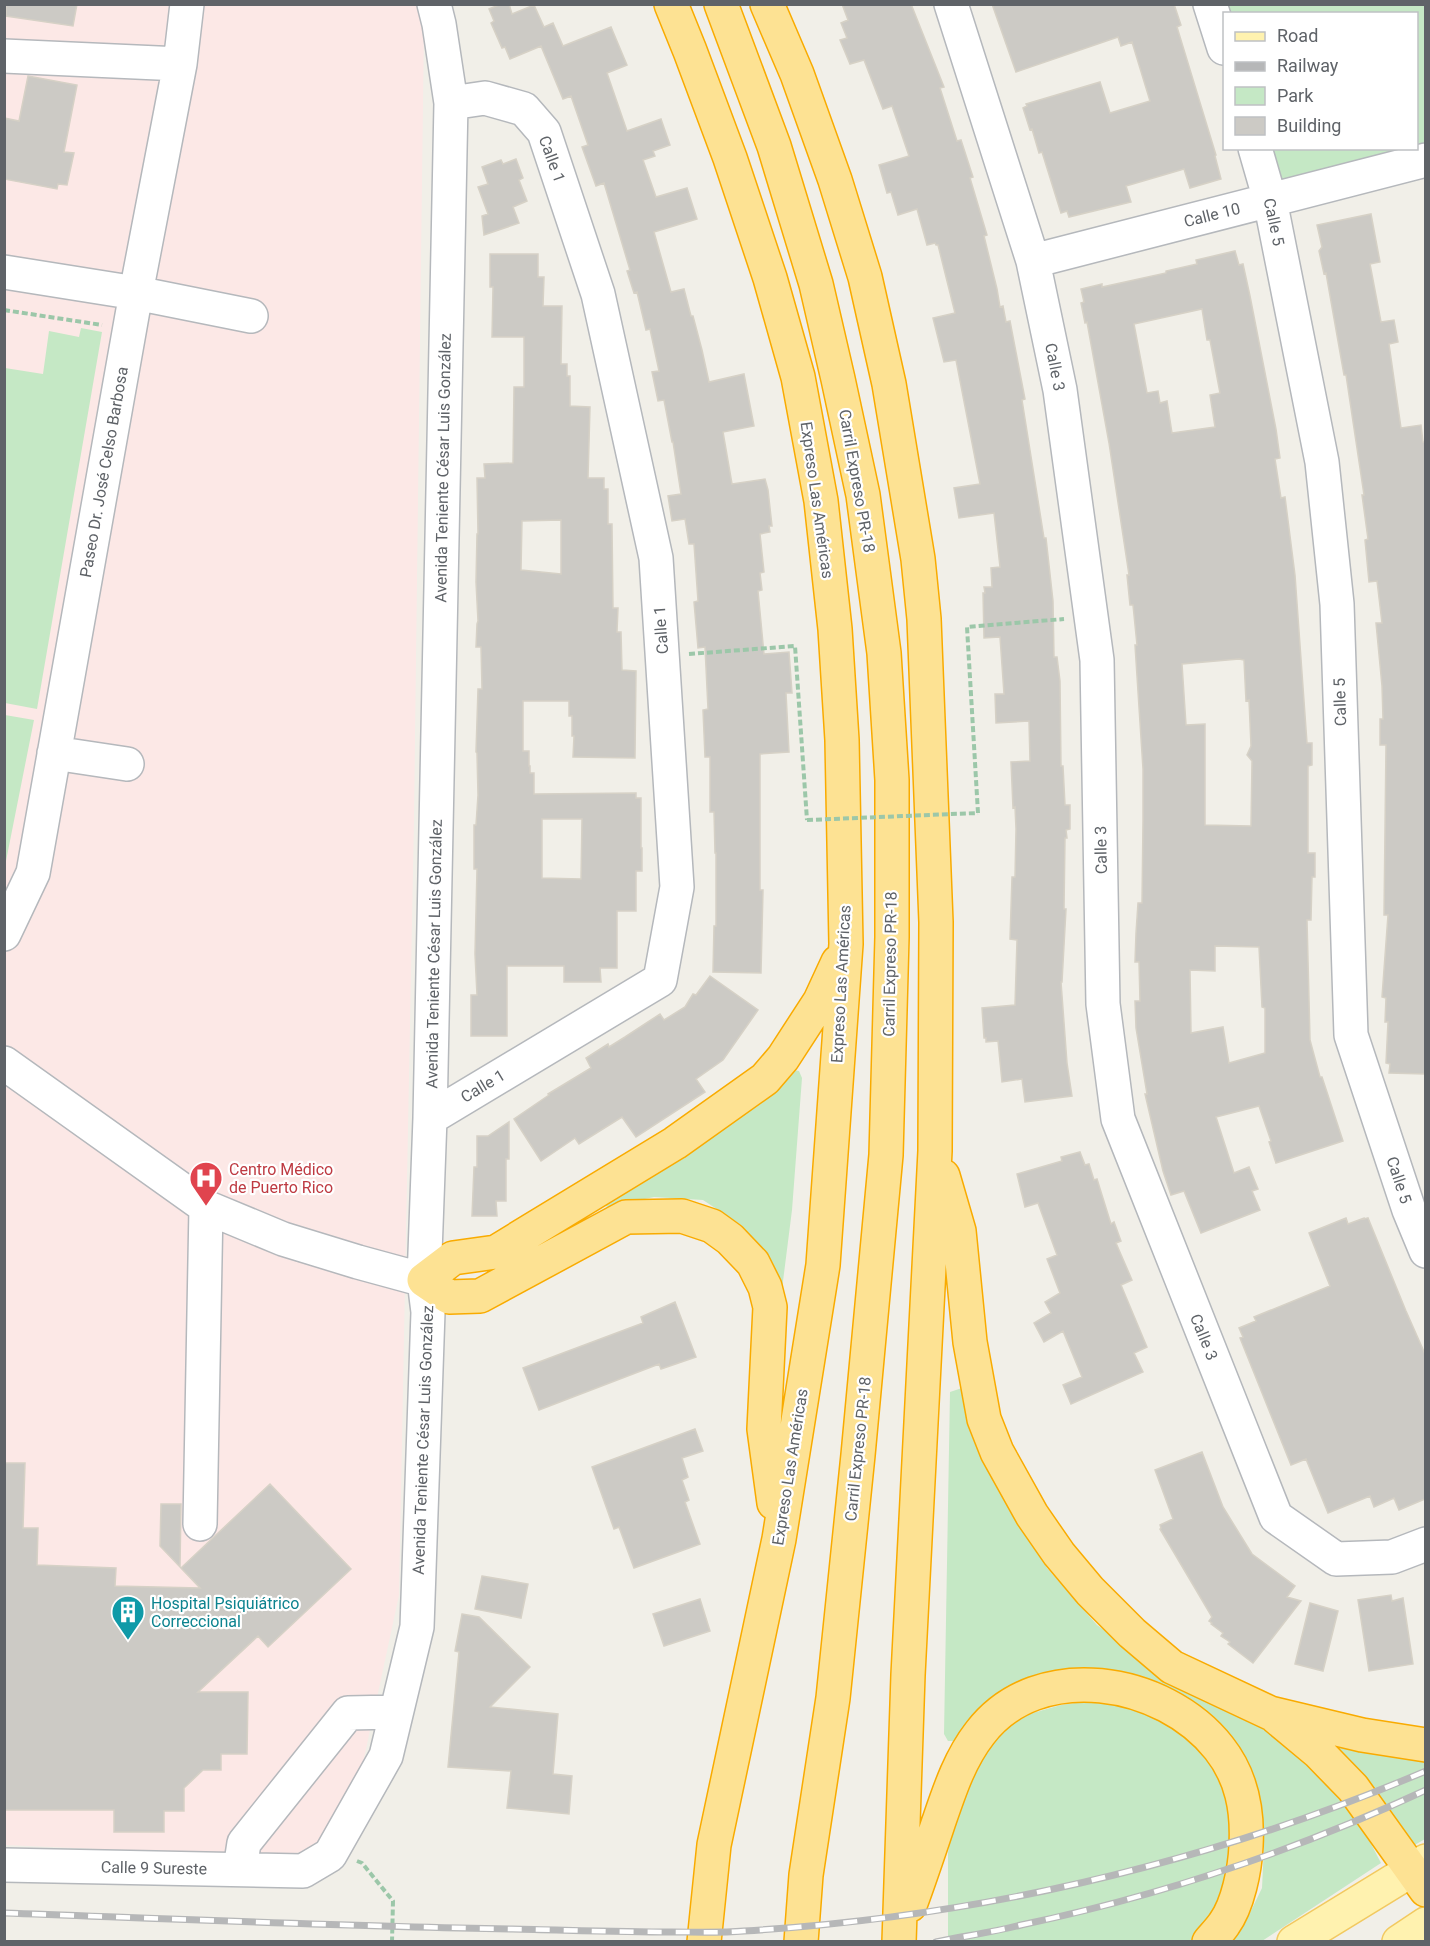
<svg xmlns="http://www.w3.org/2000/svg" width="1430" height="1946" font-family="Roboto,sans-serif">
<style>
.medical{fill:#fce8e6}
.green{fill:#c5e8c5}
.building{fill:#cccac5;stroke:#d6d1c6;stroke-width:1.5;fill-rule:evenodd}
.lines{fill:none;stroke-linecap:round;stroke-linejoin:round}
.minor-casing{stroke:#b5b8bc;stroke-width:36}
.major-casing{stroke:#f2c960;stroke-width:36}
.highway-casing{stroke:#f9ab00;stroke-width:36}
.path{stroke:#9cc7a9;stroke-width:4;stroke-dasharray:6 3;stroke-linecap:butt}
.minor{stroke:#fff;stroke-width:33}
.major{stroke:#fff2af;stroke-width:33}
.highway{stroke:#fde293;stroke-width:33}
.rail-casing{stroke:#b6b7b8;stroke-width:7}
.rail{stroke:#fff;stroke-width:4.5;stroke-dasharray:14;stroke-linecap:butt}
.path-bridge{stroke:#9cc7a9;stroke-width:4;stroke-dasharray:6 3;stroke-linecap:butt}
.labels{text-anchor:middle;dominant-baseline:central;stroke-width:4.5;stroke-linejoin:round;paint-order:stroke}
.street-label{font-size:16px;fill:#5f6368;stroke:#fff}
.health-label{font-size:16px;fill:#be3a42;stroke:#fff;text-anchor:start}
.culture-label{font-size:16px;fill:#0d838f;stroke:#fff;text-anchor:start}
</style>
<rect width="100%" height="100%" fill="#f1efe8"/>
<path class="medical" d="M5,5H419L424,23L414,818L399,1595L360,1777L319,1852L239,1855L5,1845Z"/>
<path class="green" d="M1226,5H1425V143L1417,146L1416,14H1229Z
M1271,148L1408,149L1281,181Z
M81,328L102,332L37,709L5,703V368L43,374L49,331L79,337Z
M5,715L34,720L5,866L4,715Z
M794,1070L799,1071L802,1078L792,1210L781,1297L773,1275L741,1225L703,1200L654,1197L608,1207L600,1204Z
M962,1388L999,1487L1047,1568L1097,1625L1145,1659L1261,1721L1306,1752L1355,1813L1381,1863L1262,1941H1228L1246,1921L1262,1888L1264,1846L1253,1792L1213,1719L1171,1688L1125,1672L1079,1670L996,1696L966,1722L956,1741H948L944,1734L950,1392Z
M1095,1700L1128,1704L1160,1717L1186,1735L1222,1778L1235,1820L1227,1895L1196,1941L948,1942V1853L953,1817L966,1772L1001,1732L1029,1714L1061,1705Z
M1338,1746L1425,1757V1839L1413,1846C1390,1811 1370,1780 1338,1752Z"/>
<path class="building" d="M6,4H77L73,26L6,16Z
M501,4H509L512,14L534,5L544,27L553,23L563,46L611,27L627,65L607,73L627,131L661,119L670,145L653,151L655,156L643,160L656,197L687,188L697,219L654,232L671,292L684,289L691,316H693L702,350L709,382L744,374L754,426L723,432L732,484L765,479L768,490L772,526H769L770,532L760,534L764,572L760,573L762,590L758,591L764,654L789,652L792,693H786L789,752L760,754V890H763L761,973L713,972L714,926H716V853H715L714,812H710V757H705L703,710L708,709L705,647L698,648L694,602L698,601L694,544H689L685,519L672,521L668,496L681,494L673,442H672L664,400L658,401L652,372L659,371L650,329L646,330L637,292L634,293L627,271L630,270L604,183L596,186L582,147L588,145L571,96L563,99L541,46L510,59L505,47L502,48L491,23L494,21L489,9Z
M842,4H911L944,87L940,88L957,141L961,140L973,177L970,178L987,235L984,236L997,289L1000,307L1003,306L1006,322L1010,321L1025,399L1022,400L1044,538H1046L1053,601L1054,657H1057L1060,681L1061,766H1063L1065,805H1070V829L1066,830L1067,838H1065L1064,909H1066L1062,982H1061L1067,1063L1072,1096L1025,1102L1022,1079L1002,1082L998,1041L986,1042V1038H984L982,1008L1015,1005L1017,940L1010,939L1012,877H1015L1016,829L1015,807L1013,808L1011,762L1030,761L1029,721L996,723L995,694H1004L1000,637L984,638L983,593H985L984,587H992L991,568L1000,567L994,513L959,518L954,488L980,484L956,360L944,362L933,318L955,313L938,245H936L935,243L927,245L917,209L898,215L891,192L887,193L879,165L909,156L892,106L883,109L864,60L850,64L840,40L847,38L841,23L848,20Z
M992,4H1174L1181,25L1177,27L1216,155L1215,156L1221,179L1190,188L1184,169L1126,186L1131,202L1069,217L1067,211L1061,213L1042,152L1039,153L1032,129L1030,130L1023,108L1027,106L1026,104L1100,82L1110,113L1150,101L1132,42L1121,46L1118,37L1016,72Z
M28,76L77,85L64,152L74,153L67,185L58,184L57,189L4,179V118L19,121Z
M516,159L523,178L519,180L527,201L513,207L519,223L484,235L482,216L488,214L478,187L488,184L482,167L501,160L503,164Z
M1371,214L1380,262L1370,264L1381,322L1394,320L1398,342L1389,344L1401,428L1421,425L1423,442H1425V1074L1389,1073L1390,1064L1386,1063L1388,1022H1385L1386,998L1382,997L1388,915H1384L1386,745H1380V719H1383L1382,686L1376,623H1382L1377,581L1369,582L1365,540L1368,539L1362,495H1364L1346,375H1344L1326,273L1324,274L1319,251L1322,247L1317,225Z
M1235,251L1239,265L1243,264L1250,296L1276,429L1280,458L1275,459L1281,498L1285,497L1295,575L1307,743H1312V765L1308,766V853H1315V877H1312L1311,920H1307L1310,1040L1320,1077H1322L1343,1141L1276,1163L1269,1142L1271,1141L1259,1106L1216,1117L1234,1173L1249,1167L1258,1189L1252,1191L1260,1210L1201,1233L1184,1191L1171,1195L1163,1171L1145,1094H1147L1136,1028L1135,1001H1140L1139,962H1135L1136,933L1138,903H1142L1143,821V769L1135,645H1137L1133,605H1130L1127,575H1129L1109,443L1087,322L1085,323L1081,303L1084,302L1081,289L1102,284V287L1166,273V271L1197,264L1196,260ZM1202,309L1207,340H1210L1220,393L1210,395L1215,427L1172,433L1167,401L1160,403L1158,391L1147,393L1134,324ZM1239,659L1244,660L1246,701L1249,700L1251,746L1247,755L1252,761L1251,826L1205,825V724L1186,725L1182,664ZM1215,946L1259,947L1262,1007L1265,1008V1053L1229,1063L1223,1027L1191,1033L1190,970L1215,971Z
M490,254H538V277H544L543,306H562L561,364H567V376H570V406L590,407L588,478H604V489H608V524H612L613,608H618L617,632H621L622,670L636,671L635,758L573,757L574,736H572V716H569V701H523V751H529V766H530V773H534V794L636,793V798H641V848H642V871H636V911H617V968H600L601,982H564V966H507V1036H471V995H477L475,954L477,869H474V825H476L478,795L477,753L476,752L478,689H482L481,647H476L477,624L478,621L476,582L477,534H478L477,478H485L484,464L513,463L514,387H524V337H492L493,287H490ZM561,520V574L521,570L522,521ZM542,819H582L581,879L542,878Z
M710,976L758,1010L723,1060L696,1079L705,1092L636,1137L622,1117L579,1144L575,1138L541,1161L514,1119L549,1095L548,1094L591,1068L586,1058L608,1044L609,1047L625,1037L660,1014L664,1020L685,1007L693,994L696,995Z
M509,1122V1159H506V1201H496L497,1216H472L474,1167H477V1136H488Z
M1080,1152L1085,1165L1089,1164L1094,1180L1097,1179L1111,1224L1114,1222L1121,1241L1116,1243L1132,1280L1121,1285L1147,1347L1134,1353L1143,1372L1071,1404L1063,1385L1082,1377L1063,1331L1044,1342L1034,1323L1051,1313L1045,1302L1060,1293L1047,1259L1057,1255L1038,1203L1025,1207L1017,1174L1062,1161L1061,1157Z
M1346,1218L1348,1224L1364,1218V1219L1368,1218L1406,1311L1425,1354V1499L1399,1510L1394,1498L1374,1507L1370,1496L1328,1513L1306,1459L1291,1465L1240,1338L1243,1337L1239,1328L1256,1321L1254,1317L1330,1286L1309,1233Z
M675,1302L696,1357L661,1369L659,1364L539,1410L523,1368L643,1323L641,1317Z
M695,1429L703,1451L682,1458L688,1477L682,1480L689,1500L685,1502L700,1544L634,1568L619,1527L614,1529L592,1467Z
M1202,1452L1223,1507L1252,1554L1295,1586L1287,1597L1301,1601L1253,1663L1228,1644L1230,1642L1221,1636L1223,1633L1211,1624L1212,1623L1209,1621L1212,1617L1160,1529L1161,1528L1160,1525L1173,1519L1155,1470Z
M4,1463H25L23,1528H38L37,1565L116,1568L115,1586L200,1588L181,1568L270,1484L351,1569L268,1647L258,1636L198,1692H248L247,1754H221V1770H203L184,1788V1811H164V1832H114V1810H4Z
M161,1504H181L180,1567L160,1546Z
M482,1576L528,1584L521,1618L475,1609Z
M1391,1595L1392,1601L1403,1598L1413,1664L1369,1671L1358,1600Z
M700,1599L710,1631L664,1646L653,1614Z
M1310,1603L1338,1611L1323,1671L1295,1664Z
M462,1614L479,1617L530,1667L490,1707L558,1714L553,1774L572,1776L569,1814L507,1808L511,1771L448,1767L459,1652L455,1651Z"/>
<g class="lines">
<g class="minor-casing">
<path id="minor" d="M951,4L1033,261L1060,390L1097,660L1103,1004L1118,1119L1276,1517L1336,1559L1392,1557L1426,1544
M1210,4L1224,48
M4,56L180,64
M1255,148L1270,200L1322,462L1337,604L1351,1035L1409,1210L1426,1251
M1033,261L1426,160
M4,272L136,293L251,316
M54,753L127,764
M4,934L33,873L136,293L180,64L187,4
M4,1063L206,1207L283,1239L358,1262L424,1280
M430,1118L660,980L677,887L656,558L598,294L544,132L524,109L485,98L451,103
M200,1524L206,1207
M4,1865L303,1871L330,1855L386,1756L417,1627L428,1312L424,1280L430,1118L451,103L439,24L434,4
M240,1869L244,1843L348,1713L396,1712"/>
</g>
<g class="major-casing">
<path id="major" d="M1294,1942L1426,1861
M1399,1942L1426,1924"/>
</g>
<g class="highway-casing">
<path id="highway" d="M671,4L690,51L730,158L770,278L798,377L821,501L835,629L842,740L846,944L823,1265L779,1539L714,1845L704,1942
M721,4L774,146L816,284L838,379L863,495L884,653L892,780V937L886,1155L858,1455L833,1698L806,1875L801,1942
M767,4L797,74L835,180L865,277L889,384L918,559L924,619L936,922L935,1151L908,1675L899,1942
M943,1176L959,1231L970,1342L984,1419L997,1452L1032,1515L1059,1554L1090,1591L1132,1633L1172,1667L1270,1713L1362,1735L1426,1745
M774,1503L764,1429L770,1307L765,1287L753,1263L730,1239L712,1226L682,1216L626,1217L480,1296L449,1297L424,1280L453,1258L496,1252L675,1143L765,1079L783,1058L820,1001L838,962
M1276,1717L1318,1752L1353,1788L1426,1890
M910,1905C920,1878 929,1851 938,1824C949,1792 959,1760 980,1733C1038,1657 1164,1678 1219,1748C1242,1777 1248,1810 1246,1846C1245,1869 1238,1905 1224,1924C1220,1930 1214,1936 1209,1942"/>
</g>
<path class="path" d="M4,310L102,325
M689,654L795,646L807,820
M978,813L967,627L1064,619
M357,1861L362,1863L393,1901L392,1942"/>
<use href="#minor" class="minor"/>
<use href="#major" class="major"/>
<use href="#highway" class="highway"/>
<g class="rail-casing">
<path id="rail" d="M4,1913C174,1919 343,1926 512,1929C565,1930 618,1932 672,1932C696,1932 720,1933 744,1931C979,1917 1209,1863 1426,1771
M936,1942C965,1936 993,1932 1021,1925C1160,1896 1297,1850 1426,1790"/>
</g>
<use href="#rail" class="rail"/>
<path class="path-bridge" d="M807,820L978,813"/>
</g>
<defs>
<g id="hospital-pin" transform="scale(1.725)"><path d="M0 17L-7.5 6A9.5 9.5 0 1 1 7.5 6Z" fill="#e0444e" stroke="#fff"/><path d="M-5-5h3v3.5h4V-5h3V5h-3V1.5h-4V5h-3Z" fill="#fff"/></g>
<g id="building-pin" transform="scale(1.725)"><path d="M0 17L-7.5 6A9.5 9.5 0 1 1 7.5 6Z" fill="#0f9aa8" stroke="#fff"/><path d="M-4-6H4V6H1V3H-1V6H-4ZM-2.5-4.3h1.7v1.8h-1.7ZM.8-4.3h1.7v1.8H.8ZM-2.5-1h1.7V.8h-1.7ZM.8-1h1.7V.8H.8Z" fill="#fff"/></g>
</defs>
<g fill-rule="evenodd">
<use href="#hospital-pin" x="206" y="1178"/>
<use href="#building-pin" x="128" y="1612"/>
</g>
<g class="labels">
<g class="street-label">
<text transform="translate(552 159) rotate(70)">Calle 1</text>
<text transform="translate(1212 215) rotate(-14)">Calle 10</text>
<text transform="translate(1274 222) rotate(78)">Calle 5</text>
<text transform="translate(1055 367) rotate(79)">Calle 3</text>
<text transform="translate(443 468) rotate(-89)">Avenida Teniente César Luis González</text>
<text transform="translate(104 472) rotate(-80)">Paseo Dr. José Celso Barbosa</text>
<text transform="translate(857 481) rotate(80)">Carril Expreso PR-18</text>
<text transform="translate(817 500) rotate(82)">Expreso Las Américas</text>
<text transform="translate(661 630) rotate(-94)">Calle 1</text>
<text transform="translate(1340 702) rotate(-92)">Calle 5</text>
<text transform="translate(1101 850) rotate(-91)">Calle 3</text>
<text transform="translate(434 954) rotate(-89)">Avenida Teniente César Luis González</text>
<text transform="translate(890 964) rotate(-89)">Carril Expreso PR-18</text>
<text transform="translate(841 984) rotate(-87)">Expreso Las Américas</text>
<text transform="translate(483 1086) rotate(-31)">Calle 1</text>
<text transform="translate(1399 1180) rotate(72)">Calle 5</text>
<text transform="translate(1204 1337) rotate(68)">Calle 3</text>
<text transform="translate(423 1440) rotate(-88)">Avenida Teniente César Luis González</text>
<text transform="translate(858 1449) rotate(-84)">Carril Expreso PR-18</text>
<text transform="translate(790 1467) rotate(-81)">Expreso Las Américas</text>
<text transform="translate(154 1868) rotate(1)">Calle 9 Sureste</text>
</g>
<g class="health-label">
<text x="229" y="1169">Centro Médico<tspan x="229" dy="18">de Puerto Rico</tspan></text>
</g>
<g class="culture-label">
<text x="151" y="1603">Hospital Psiquiátrico<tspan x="151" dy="18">Correccional</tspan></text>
</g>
</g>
<rect width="1430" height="1946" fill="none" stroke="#5f6368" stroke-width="12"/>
<rect x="1223" y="12" width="195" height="138" fill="#ffffff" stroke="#bfc1c3" stroke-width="1.5"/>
<rect x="1235" y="32" width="30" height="9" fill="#fff2af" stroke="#bfc1c3" stroke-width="1.5"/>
<text x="1277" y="42" font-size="18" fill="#5f6368">Road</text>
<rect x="1235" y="62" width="30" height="9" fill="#b6b7b8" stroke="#bfc1c3" stroke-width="1.5"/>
<text x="1277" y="72" font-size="18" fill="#5f6368">Railway</text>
<rect x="1235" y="87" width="30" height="18" fill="#c5e8c5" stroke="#bfc1c3" stroke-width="1.5"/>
<text x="1277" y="102" font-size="18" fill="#5f6368">Park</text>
<rect x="1235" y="117" width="30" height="18" fill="#cccac5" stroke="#bfc1c3" stroke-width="1.5"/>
<text x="1277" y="132" font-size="18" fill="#5f6368">Building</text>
</svg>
